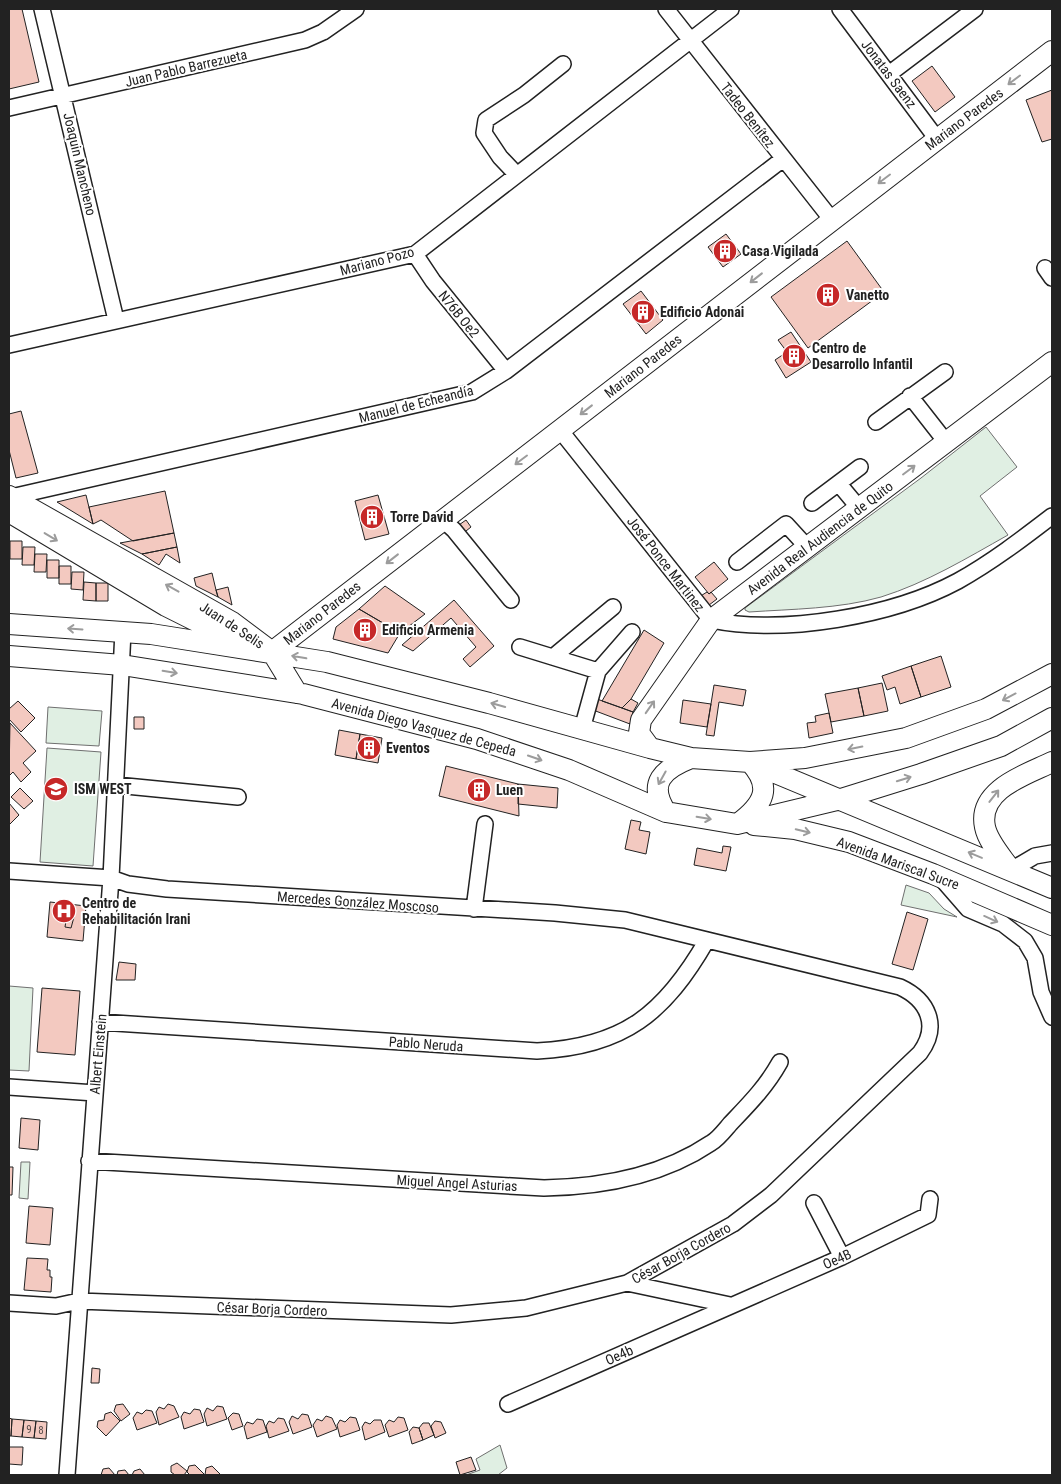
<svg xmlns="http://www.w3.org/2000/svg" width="1061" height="1484" font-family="'Roboto Condensed',sans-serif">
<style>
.green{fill:#e0efe3;stroke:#6f6f6f}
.building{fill:#f3c9c0;stroke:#222}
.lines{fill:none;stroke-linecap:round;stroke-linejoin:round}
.minor-casing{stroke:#222;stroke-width:18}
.major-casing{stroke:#222;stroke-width:22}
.minor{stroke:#fff;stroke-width:15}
.major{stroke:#fff;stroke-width:20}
.oneway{stroke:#9c9c9c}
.labels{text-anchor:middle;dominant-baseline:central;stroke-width:4;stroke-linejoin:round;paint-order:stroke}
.number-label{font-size:11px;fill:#564c4a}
.street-label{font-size:14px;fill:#222;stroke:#fff}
.poi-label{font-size:14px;font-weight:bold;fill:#222;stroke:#fff;text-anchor:start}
</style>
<rect width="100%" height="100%" fill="#fff"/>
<path class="green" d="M986,427L1017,467L980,496L1008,535C967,558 926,583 881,597C839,609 792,609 749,612L745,610V608L921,478Z
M48,707L102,711L99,746L46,743Z
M47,748L101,752L93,866L40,862Z
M906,885L929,893L944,909L957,917L901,905Z
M9,986L33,988L29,1071L9,1070Z
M21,1162H30L28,1199L19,1198Z
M500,1445L507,1468L498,1475H466L480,1470L476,1459Z"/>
<path class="building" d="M9,9H22L39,82L9,89Z
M932,66L955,97L935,112L912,81Z
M1052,90V139L1042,142L1026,100Z
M726,234L741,254L723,267L708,247Z
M847,241L884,292L808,348L771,297Z
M641,291L663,320L646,334L623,304Z
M791,332L811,362L786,378L775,360L787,352L778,340Z
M21,411L38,473L16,478L9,450V414Z
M165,491L174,533L133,541L101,520L93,524L89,507Z
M86,495L93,524L57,502Z
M378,495L389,534L365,540L355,501Z
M466,520L471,527L461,535L456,527Z
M174,533L177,547L142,554L120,543Z
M10,541H22V559H10Z
M23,547H35L34,565H22Z
M177,547L180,563L166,554L159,565L142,554Z
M35,554H47L46,572H34Z
M47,560H59V578H47Z
M714,562L728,579L709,594L695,577Z
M59,566H71V584H59Z
M72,572H84L83,590L71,589Z
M212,573L216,590L218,597L196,586L194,578Z
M84,582L96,583V601L83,600Z
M96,583H108V601H96Z
M385,586L425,614L400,633L359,609Z
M228,587L232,605L218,597L216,590Z
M707,592L709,594L711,592L717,599L709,605L699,597Z
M454,600L494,646L470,667L463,659L476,647L451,618L413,651L402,645Z
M359,609L400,633L388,653L333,639L336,627Z
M644,630L664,643L631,699L622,708L602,701Z
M941,656L951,687L921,697L911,666Z
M911,666L921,697L900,704L895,687L887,690L882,676Z
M882,683L888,711L864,716L858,688Z
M714,685L746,690L743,706L719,702L714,736L706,735Z
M858,688L864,716L831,722L825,694Z
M597,699L633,712L630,724L593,710Z
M631,699L638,703L633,712L622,708Z
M683,700L711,704L707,727L680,723Z
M18,701L35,718L21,732L9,719V709Z
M829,713L833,733L809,738L807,723L816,722L815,716Z
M134,717H144V729H134Z
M10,723L36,751L23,763L31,772L21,782L13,772L9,776Z
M339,730L360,734L356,759L335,755Z
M360,734L382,738L378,763L356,759Z
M446,766L518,784L519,816L439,796Z
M518,784L558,788L557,808L518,804Z
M20,788L33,801L24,809L11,797Z
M9,803L19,815L9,825Z
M631,820L641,822L639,830L650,832L646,854L625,849Z
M723,846L731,847L726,871L694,865L697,848L722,853Z
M50,902L86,906L83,941L47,937Z
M907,912L928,919L913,970L892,964Z
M67,915L74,917L71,928L65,927Z
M119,962L136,964L135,980H116Z
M42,988L80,991L75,1055L37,1052Z
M21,1118L40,1120L38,1150L19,1148Z
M9,1167H13L12,1195H9Z
M29,1206L53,1208L50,1245L26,1243Z
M27,1258L48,1259L47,1270H50V1277H52L51,1292L24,1290Z
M92,1368L100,1369L99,1383H91Z
M123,1404L130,1414L121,1421L114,1411L116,1405Z
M168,1404L174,1406L179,1417L159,1425L156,1412L159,1407L164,1409Z
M217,1406L223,1407L227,1419L207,1426L204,1414L207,1408L213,1411Z
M194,1409L200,1410L204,1422L184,1429L181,1417L184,1412L190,1414Z
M146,1410L152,1411L157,1423L137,1430L133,1418L137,1412L142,1414Z
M111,1412L120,1421L106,1436L97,1427L98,1421L104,1420L105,1414Z
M233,1413L239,1414L243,1426L232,1430L228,1418Z
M302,1414L308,1415L312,1427L293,1434L289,1422L292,1416L298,1419Z
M326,1416L332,1418L337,1429L317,1437L313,1425L317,1419L322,1421Z
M350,1417L356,1418L360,1430L340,1437L337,1425L340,1420L345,1422Z
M398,1417L404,1418L408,1430L389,1437L385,1425L389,1420L394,1422Z
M9,1418L12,1419L11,1436H9Z
M278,1418L284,1419L289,1431L269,1438L266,1426L269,1421L274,1423Z
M12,1419L24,1420L22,1437L11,1436Z
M257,1419L263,1420L267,1432L247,1439L244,1427L247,1422L253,1424Z
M24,1420L36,1421L34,1438L22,1437Z
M374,1420H381L385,1432L365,1440L362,1427L365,1422L370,1424Z
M36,1421L47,1422L46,1439L34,1438Z
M435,1421L441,1422L446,1433L435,1438L431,1426Z
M423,1423H429L434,1435L423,1440L419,1428Z
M413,1427L419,1428L423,1440L412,1444L409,1432Z
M9,1447H23L22,1465L9,1464Z
M471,1457L476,1470L460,1475L456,1462Z
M177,1463L187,1471L184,1475H175L171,1472V1466Z
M195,1465L204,1474L202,1475H190L187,1472L189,1466Z
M212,1466L221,1475H205L206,1468Z
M109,1468L115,1475H101L103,1469Z
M140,1469L145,1475H132L134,1471Z
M125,1470L129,1475H117L118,1471Z"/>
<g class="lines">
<g class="minor-casing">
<path id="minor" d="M42,9L116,320
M666,9L832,220
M840,9L937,139
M889,74L975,9
M9,108L305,40L323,32L356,9
M517,175L500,157L484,133L486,120L524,95L563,64
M415,254L433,281L506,371
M1045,268L1052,278
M9,345L415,254L731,9
M910,396L946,442
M876,422L945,372
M560,430L711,620C784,635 893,616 958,581C992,562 1022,539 1052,516
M839,484L859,508
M11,497L472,392L506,371L783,159
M812,503L860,467
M443,520L454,530L511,600
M737,562L786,524L807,547
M520,647L598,671
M553,657L613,607
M582,729L598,671L632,632
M116,785L238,797
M1011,870L1035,856L1052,853
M9,871L111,878L128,884L167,889L555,913L625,920L900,987C928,1000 940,1026 920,1053L771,1195L733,1224L627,1283L526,1308L451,1315L79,1301L56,1306L9,1303
M941,878L968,909L1003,924L1025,941L1035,958L1041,992L1052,1017
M474,909L485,824
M100,1022L537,1051C624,1047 665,1013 707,940
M9,1087L95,1093
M89,1161L544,1188C601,1187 662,1176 711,1143C718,1139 724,1131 730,1124C749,1104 766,1087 780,1062
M814,1203L842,1257
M627,1283L730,1305
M508,1404L842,1257L928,1215L930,1199
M67,1475L111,878L123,631"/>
</g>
<g class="major-casing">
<path id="major" d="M9,496L232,622L272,652L297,693
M9,512L166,606L232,639
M9,624L151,634L327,662L489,703L650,748L691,758L750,762L805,758L906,738L986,709L1052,674
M272,652L1052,51
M9,656L122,665L303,694L477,739L569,770L666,812L737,824L841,799L921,774L1001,746L1052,718
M650,748L639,733L641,720L711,620L1052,362
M754,764L1052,888
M666,812C647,783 663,769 691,758
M739,823C764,804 773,787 750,762
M754,825L795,829L849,842L933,874L1052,925
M1011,870C1002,857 988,842 985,827C977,789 1028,774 1052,762"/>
</g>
<use href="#minor" class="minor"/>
<use href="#major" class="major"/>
</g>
<defs><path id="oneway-shaft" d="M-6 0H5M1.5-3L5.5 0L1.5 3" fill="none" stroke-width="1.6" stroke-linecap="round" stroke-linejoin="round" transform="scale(1.25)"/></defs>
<g class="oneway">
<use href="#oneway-shaft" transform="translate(1014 80) rotate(143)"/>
<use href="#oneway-shaft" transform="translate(884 179) rotate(143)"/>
<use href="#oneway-shaft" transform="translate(756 278) rotate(142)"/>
<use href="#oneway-shaft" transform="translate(586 410) rotate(142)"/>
<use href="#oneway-shaft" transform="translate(521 460) rotate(143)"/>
<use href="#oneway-shaft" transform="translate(909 470) rotate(-37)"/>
<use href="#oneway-shaft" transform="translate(51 537) rotate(31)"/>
<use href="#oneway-shaft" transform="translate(392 559) rotate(142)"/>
<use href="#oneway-shaft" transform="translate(172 588) rotate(-151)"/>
<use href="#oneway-shaft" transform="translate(75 629) rotate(-176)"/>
<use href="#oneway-shaft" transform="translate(299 657) rotate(-170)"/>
<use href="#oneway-shaft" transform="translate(170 672) rotate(9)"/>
<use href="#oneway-shaft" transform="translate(1009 697) rotate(152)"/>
<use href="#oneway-shaft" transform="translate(498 705) rotate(-164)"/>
<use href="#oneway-shaft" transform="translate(650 707) rotate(-55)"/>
<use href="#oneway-shaft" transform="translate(855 748) rotate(169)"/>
<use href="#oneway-shaft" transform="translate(535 758) rotate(19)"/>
<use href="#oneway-shaft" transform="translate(662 778) rotate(119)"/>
<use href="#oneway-shaft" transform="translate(904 779) rotate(-17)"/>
<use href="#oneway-shaft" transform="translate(994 796) rotate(-52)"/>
<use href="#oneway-shaft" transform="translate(704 818) rotate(9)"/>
<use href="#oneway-shaft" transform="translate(803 831) rotate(14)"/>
<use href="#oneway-shaft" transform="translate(975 855) rotate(-157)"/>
<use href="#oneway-shaft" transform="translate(991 919) rotate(24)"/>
</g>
<defs>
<g id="building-disc" transform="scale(1.25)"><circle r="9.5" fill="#c62828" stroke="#fff"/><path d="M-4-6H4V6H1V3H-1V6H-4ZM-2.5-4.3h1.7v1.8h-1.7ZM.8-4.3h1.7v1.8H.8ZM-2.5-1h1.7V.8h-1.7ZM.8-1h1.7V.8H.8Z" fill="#fff"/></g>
<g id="school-disc" transform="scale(1.25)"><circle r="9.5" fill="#c62828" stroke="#fff"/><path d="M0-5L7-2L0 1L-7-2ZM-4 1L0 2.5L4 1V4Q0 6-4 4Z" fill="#fff"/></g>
<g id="hospital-disc" transform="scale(1.25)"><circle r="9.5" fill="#c62828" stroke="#fff"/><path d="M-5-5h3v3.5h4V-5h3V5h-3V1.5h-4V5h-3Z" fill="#fff"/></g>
</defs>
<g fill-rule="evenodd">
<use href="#building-disc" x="725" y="251"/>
<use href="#building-disc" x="828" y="295"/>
<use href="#building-disc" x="643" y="312"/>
<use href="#building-disc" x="794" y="356"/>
<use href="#building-disc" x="372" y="517"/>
<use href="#building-disc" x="365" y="630"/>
<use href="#building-disc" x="369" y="748"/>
<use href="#school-disc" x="56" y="789"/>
<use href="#building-disc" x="479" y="790"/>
<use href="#hospital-disc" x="64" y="911"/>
</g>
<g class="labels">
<g class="number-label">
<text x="29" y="1429">9</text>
<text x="41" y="1430">8</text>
</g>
<g class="street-label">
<text transform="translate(186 68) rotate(-13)">Juan Pablo Barrezueta</text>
<text transform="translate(889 74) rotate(53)">Jonatas Saenz</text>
<text transform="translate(748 115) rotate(52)">Tadeo Benítez</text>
<text transform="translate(964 119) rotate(-37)">Mariano Paredes</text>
<text transform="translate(80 164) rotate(77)">Joaquin Mancheno</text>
<text transform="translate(377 261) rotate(-15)">Mariano Pozo</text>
<text transform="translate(459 314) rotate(51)">N76B Oe2</text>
<text transform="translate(643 366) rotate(-38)">Mariano Paredes</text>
<text transform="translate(416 404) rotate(-14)">Manuel de Echeandía</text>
<text transform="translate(820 538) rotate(-37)">Avenida Real Audiencia de Quito</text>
<text transform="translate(666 564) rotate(52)">José Ponce Martinez</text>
<text transform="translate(322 613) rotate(-38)">Mariano Paredes</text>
<text transform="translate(232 625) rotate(33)">Juan de Selis</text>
<text transform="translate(424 727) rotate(15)">Avenida Diego Vasquez de Cepeda</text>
<text transform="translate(898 863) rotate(20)">Avenida Mariscal Sucre</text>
<text transform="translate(358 902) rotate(4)">Mercedes González Moscoso</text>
<text transform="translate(426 1044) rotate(4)">Pablo Neruda</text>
<text transform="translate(98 1054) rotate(-85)">Albert Einstein</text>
<text transform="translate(457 1183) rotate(3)">Miguel Angel Asturias</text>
<text transform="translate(681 1253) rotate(-29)">César Borja Cordero</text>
<text transform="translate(837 1259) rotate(-24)">Oe4B</text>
<text transform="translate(272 1309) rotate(2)">César Borja Cordero</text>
<text transform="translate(619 1355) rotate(-24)">Oe4b</text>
</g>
<g class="poi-label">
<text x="742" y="251">Casa Vigilada</text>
<text x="846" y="295">Vanetto</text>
<text x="660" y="312">Edificio Adonai</text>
<text x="812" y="348">Centro de<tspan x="812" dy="16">Desarrollo Infantil</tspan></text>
<text x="390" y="517">Torre David</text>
<text x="382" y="630">Edificio Armenia</text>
<text x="386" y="748">Eventos</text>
<text x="74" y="789">ISM WEST</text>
<text x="496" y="790">Luen</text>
<text x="82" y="903">Centro de<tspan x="82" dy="16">Rehabilitación Irani</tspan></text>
</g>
</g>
<rect width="1061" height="1484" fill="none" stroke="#222222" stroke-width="20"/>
</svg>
